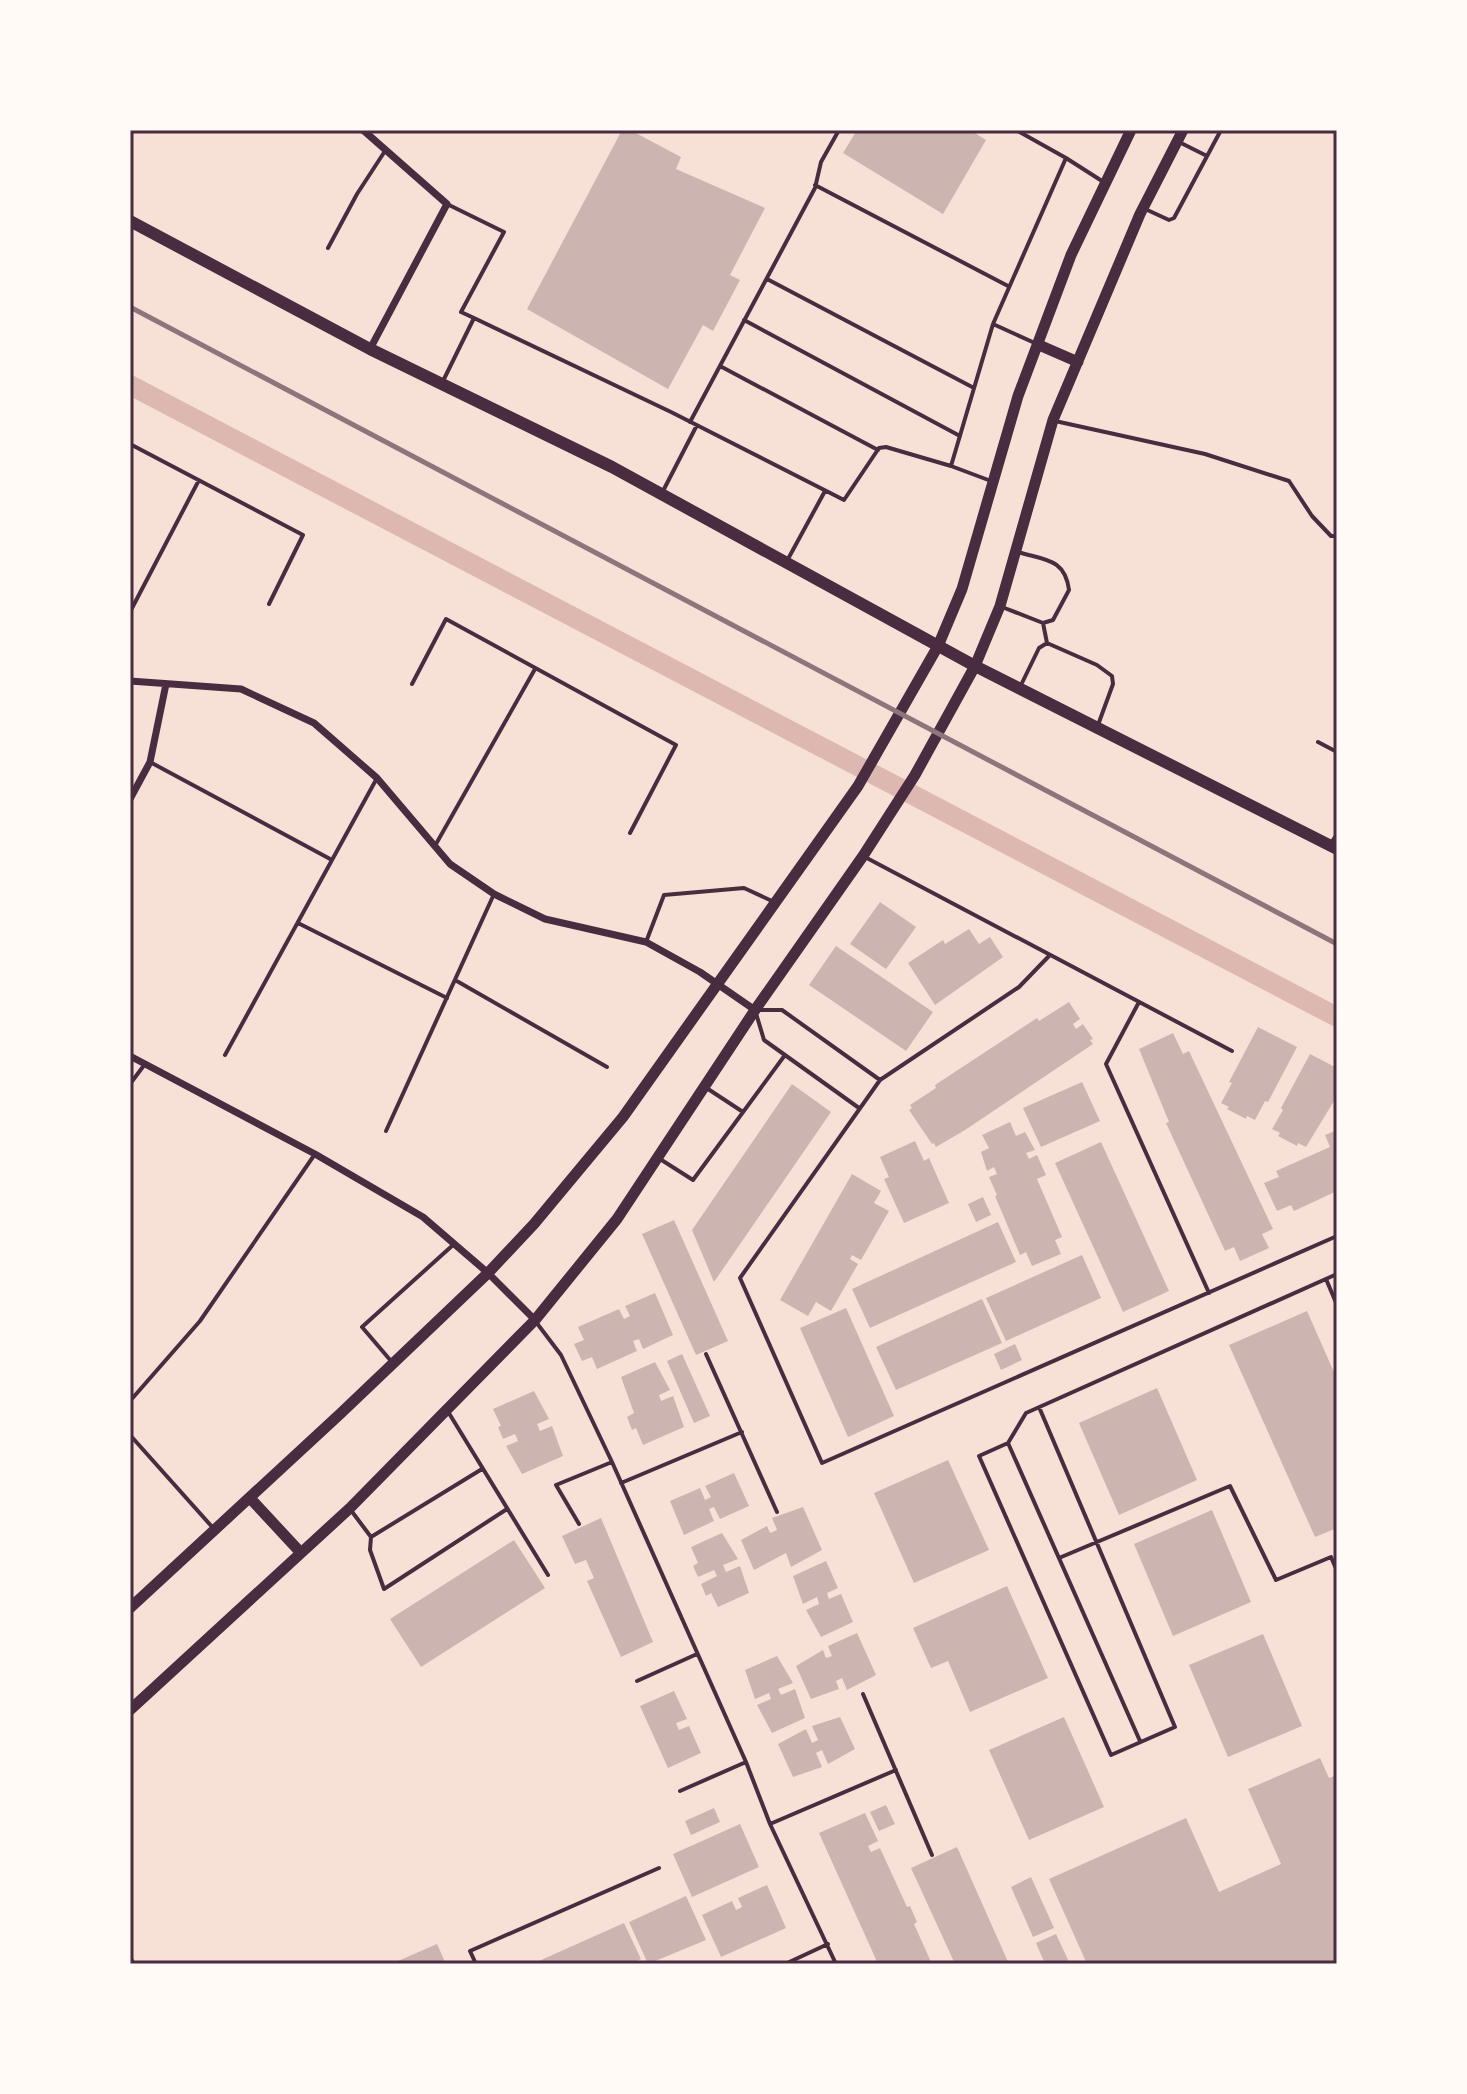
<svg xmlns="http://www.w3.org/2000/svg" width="1467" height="2094" font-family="'Roboto Condensed',sans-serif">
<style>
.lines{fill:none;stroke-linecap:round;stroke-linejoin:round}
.canal{stroke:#dcb8b0;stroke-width:20}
.building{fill:#ccb4b1}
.service{stroke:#4a2c40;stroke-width:4}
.minor{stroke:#4a2c40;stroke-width:7}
.secondary{stroke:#4a2c40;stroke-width:11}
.primary{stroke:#4a2c40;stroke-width:12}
.rail{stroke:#8f747c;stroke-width:5}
.neatline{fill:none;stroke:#4a2c40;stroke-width:3}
</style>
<rect width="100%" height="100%" fill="#f7e1d7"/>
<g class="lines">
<path class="canal" d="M130,385L1337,1017"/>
</g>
<path class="building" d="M622,130H630L681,157L676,169L765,208L730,275L740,280L713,331L703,325L668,389L527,309Z
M857,130H970L986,140L943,214L843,153Z
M880,902L916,927L886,969L850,944Z
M969,929L979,944L990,937L1003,957L935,1005L908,963L943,940L945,944Z
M836,946L933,1012L906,1051L809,985Z
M1069,1002L1080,1019L1073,1024L1076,1029L1083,1024L1093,1039L1090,1040L1093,1044L965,1130L936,1147L934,1143L932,1144L909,1110L912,1108L910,1105L936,1088L935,1085L1037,1018L1039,1021Z
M1258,1027L1297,1047L1268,1102L1265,1101L1255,1120L1247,1116L1246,1119L1227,1109L1229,1107L1221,1103L1232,1083L1229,1082Z
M1173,1033L1183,1054L1189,1051L1273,1229L1262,1234L1269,1248L1240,1261L1234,1247L1225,1251L1166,1123L1169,1122L1139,1049Z
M1310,1054L1337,1068V1096L1306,1147L1298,1143L1297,1146L1278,1136L1280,1133L1272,1129L1283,1110L1281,1108Z
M1082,1082L1100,1121L1041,1147L1023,1108Z
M792,1084L831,1112L714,1282L692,1230Z
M1010,1122L1016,1136L1025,1132L1035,1150L1026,1153L1029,1159L1037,1155L1046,1175L1037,1179L1062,1237L1055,1240L1061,1254L1032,1266L1026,1252L1020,1255L995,1196L997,1195L989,1177L997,1174L994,1167L987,1171L981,1152L989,1148L982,1135Z
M1337,1130V1191L1294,1211L1291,1205L1277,1211L1264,1183L1279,1177L1276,1171L1330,1147L1325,1135Z
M915,1141L924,1161L929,1158L949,1203L904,1223L884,1179L889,1177L880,1157Z
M1101,1142L1169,1291L1123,1312L1055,1163Z
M852,1174L881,1191L874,1203L889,1211L861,1260L852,1255L850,1259L858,1264L831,1311L816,1302L808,1316L780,1300Z
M983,1197L991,1215L976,1222L968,1204Z
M674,1220L728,1341L696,1355L642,1234Z
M998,1222L1016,1262L870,1328L852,1289Z
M1082,1255L1101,1298L1006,1341L986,1298Z
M655,1293L673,1335L643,1349L639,1339L633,1341L637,1351L597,1369L592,1357L582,1361L574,1344L584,1340L578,1327L619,1309L624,1319L630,1316L625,1306Z
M982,1299L1002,1343L896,1390L876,1347Z
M846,1308L894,1416L848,1437L800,1328Z
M1307,1311L1337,1379V1528L1315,1537L1229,1345Z
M1015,1344L1022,1360L1001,1370L994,1354Z
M682,1354L710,1416L694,1423L667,1361Z
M655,1362L670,1390L659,1395L661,1401L673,1396L684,1427L643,1445L636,1428L632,1430L627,1417L634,1413L621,1377Z
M1157,1388L1197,1480L1119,1515L1079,1423Z
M534,1391L549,1419L537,1424L540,1431L552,1426L563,1456L522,1474L506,1446L518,1441L515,1434L503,1439L498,1427L501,1426L493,1409Z
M948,1460L989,1550L914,1583L874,1493Z
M734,1473L749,1506L720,1519L714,1507L709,1509L714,1521L684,1535L670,1501L700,1488L705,1500L711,1497L705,1486Z
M803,1507L822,1550L791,1567L786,1553L754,1570L741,1540L767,1526L770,1533L777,1530L772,1518Z
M1212,1510L1251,1602L1173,1636L1134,1544Z
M601,1518L653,1642L621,1657L587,1581L594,1578L586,1560L575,1564L562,1536Z
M722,1533L738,1559L723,1565L726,1572L740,1566L749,1593L718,1607L711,1593L706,1596L701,1584L717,1576L714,1570L698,1577L693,1566L698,1563L691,1547Z
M514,1540L545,1588L421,1667L390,1619Z
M826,1561L838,1588L827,1593L829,1599L841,1594L853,1622L821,1637L806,1610L819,1604L817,1597L803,1604L793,1576Z
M1007,1586L1048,1678L970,1712L948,1661L931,1668L913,1628Z
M857,1633L876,1675L847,1690L842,1678L836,1681L839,1689L811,1699L796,1666L823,1650L826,1658L832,1656L828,1646Z
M1263,1634L1302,1726L1228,1757L1189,1665Z
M777,1656L793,1683L778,1689L781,1695L795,1689L805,1718L772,1733L757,1705L771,1699L769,1693L755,1699L745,1670Z
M674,1691L687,1719L676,1723L679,1730L689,1726L701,1753L668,1768L640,1706Z
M840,1717L855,1749L828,1764L822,1750L816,1753L822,1767L793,1777L778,1744L806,1729L812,1743L818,1740L812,1726Z
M1064,1717L1104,1807L1029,1840L989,1750Z
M1320,1758L1329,1778L1337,1775V1964H1087L1049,1879L1186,1818L1219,1892L1281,1864L1248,1789Z
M886,1805L895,1824L879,1831L870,1812Z
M714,1808L720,1822L691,1835L685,1821Z
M865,1813L878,1841L868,1846L871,1852L880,1848L907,1907L910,1906L917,1922L914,1924L932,1964H878L819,1833Z
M740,1824L759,1867L692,1897L673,1854Z
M957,1847L1009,1964H955L911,1868Z
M1031,1877L1054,1928L1033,1937L1011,1887Z
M767,1885L786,1928L721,1957L702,1915L732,1901L736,1910L742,1907L738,1898Z
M686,1896L706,1940L648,1964L629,1922Z
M624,1923L641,1959L630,1964H532Z
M1056,1934L1070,1964H1045L1036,1943Z
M437,1944L446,1964H391Z"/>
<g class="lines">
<path class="service" d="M1016,130L1066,158
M1177,141L1207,156
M815,185L1008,286
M1143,208L1169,220L1174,218L1221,130
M328,248L357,194L385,151
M767,279L974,388
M474,318L671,412L844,500L879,448L886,447L951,466
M744,320L960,436
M993,324L1037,344
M720,366L878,450
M443,381L474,318L461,312L504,232L447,204
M1055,421L1205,454L1289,481L1312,516L1331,536H1337
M690,422L815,188L821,162L839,130
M130,444L303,535L269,604
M991,481L951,466L993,324L1066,158L1102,181
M663,491L697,425
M788,559L825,491
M1002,607L1043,623L1053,620L1069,590C1065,558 1044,560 1018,552
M130,612L199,480
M1043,623L1047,643
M412,684L446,619L676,745L630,833
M1021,685L1039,648L1047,643L1097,665L1112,676L1113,684L1098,725
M1318,742L1337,752
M150,762L332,860
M1331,843L1337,834
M436,844L535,669
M863,856L1232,1051
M298,923L447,998
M646,942L664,895L744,888L772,901
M1049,956L1019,987L880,1080L740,1278L822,1463L1337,1236
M455,980L607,1067
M1139,1002L1106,1064L1209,1293
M225,1055L377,778
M130,1084L145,1064
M705,1087L743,1112
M859,1108L764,1040L755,1010H782L880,1080
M386,1131L494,894
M660,1159L693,1180L785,1055
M1326,1279L1337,1305
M536,1322L561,1355L612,1462L746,1762L770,1824L836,1964
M706,1354L777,1512
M391,1361L362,1327L453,1245
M130,1401L200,1321L315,1154
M447,1410L548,1575
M130,1435L214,1529
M1008,1443L979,1456L1111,1755L1175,1727L1039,1407
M621,1483L742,1432
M350,1509L371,1537L482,1469
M579,1524L556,1485L612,1462
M371,1537L370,1550L384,1589L507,1509
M1059,1558L1230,1486L1276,1580L1331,1557L1337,1571
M637,1681L697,1654
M863,1694L932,1855
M1140,1741L1008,1443L1026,1413L1337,1274
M680,1791L746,1762
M770,1824L896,1770
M476,1964L470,1951L659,1868
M785,1964L828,1944"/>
<path class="minor" d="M363,130L447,204L370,349
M130,681L241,689L314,723L377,778L450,864L494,894L545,919L646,942L700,972L755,1010
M130,799L150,762L166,684
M130,1056L315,1154L423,1217L488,1273L535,1320
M130,1960L132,1964"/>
<path class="secondary" d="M1039,345L1078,362
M250,1498L301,1553
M130,1608L340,1414L488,1273L534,1224L623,1117L858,786L938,646L962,589L1018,396L1071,255L1131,130
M130,1710L350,1508L535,1320L617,1219L755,1010L863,856L915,775L975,666L1000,606L1053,420L1140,214L1183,130"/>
<path class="primary" d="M130,221L370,349L612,467L975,666L1337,849"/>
<path class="rail" d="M130,307L1337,944"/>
</g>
<rect width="1467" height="2094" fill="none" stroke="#fffaf5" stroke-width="264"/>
<rect x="132" y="132" width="1203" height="1830" class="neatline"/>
</svg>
